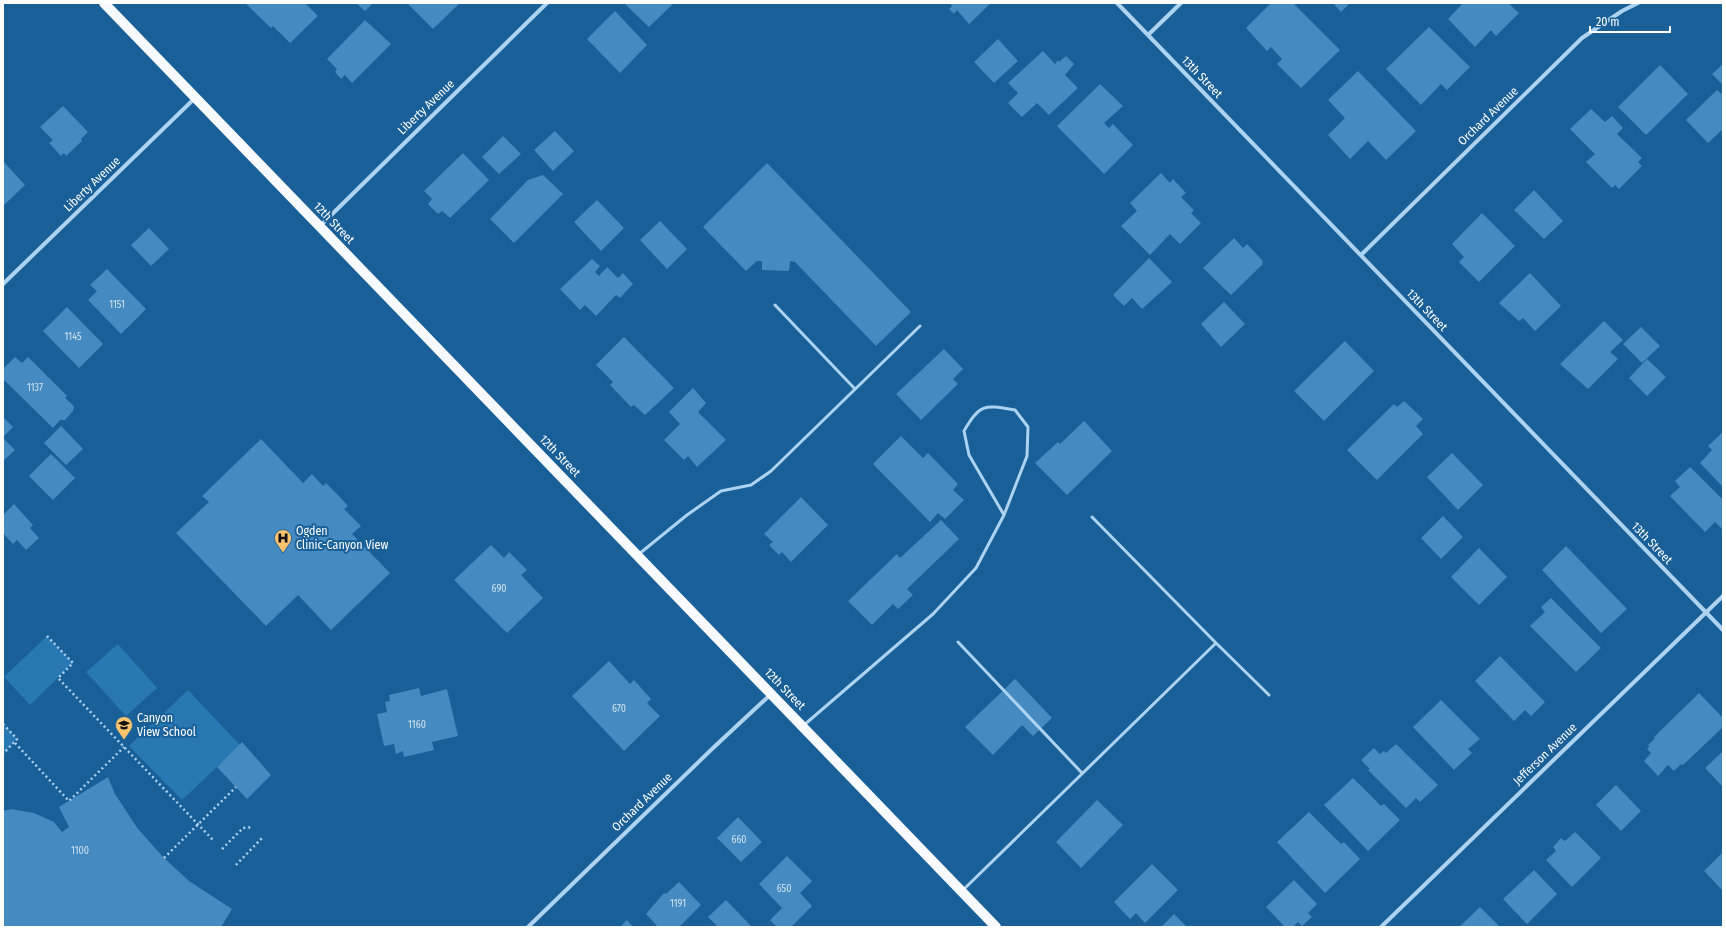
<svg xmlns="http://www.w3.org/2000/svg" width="1726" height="930" font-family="'Fira Sans Condensed',sans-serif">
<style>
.green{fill:#2878b4}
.building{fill:#458ac0}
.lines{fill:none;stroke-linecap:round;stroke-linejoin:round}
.path{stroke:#add3f1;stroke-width:2.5;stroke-dasharray:2 3;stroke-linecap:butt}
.service{stroke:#add3f1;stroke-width:3}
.minor{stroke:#add3f1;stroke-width:4}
.primary{stroke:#f7fbff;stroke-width:10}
.labels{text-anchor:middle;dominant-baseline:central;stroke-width:4;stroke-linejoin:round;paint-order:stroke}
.number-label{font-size:10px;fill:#d0e2ef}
.street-label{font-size:12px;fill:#fff;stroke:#195f98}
.poi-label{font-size:12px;fill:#fff;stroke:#195f98;text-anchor:start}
</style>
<rect width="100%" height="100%" fill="#195f98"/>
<path class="green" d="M47,636L73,663L30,705L4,677Z
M118,644L157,688L126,716L86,672Z
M188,690L240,745L182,800L129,746Z
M3,723L17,739L3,754Z"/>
<path class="building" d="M245,3H305L318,16L290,43L273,26L271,28Z
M356,3H373L365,11Z
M407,3H460L433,29Z
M624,3H672L673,4L649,27Z
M950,3H991L969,24L957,10L954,14L949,9L952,6Z
M1271,3H1293L1340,50L1301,88L1277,64L1282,59L1271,47L1267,51L1246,28Z
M1333,3H1350L1341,12Z
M1463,3H1508L1519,13L1496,36L1491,30L1475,47L1448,19Z
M615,11L647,45L620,73L587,39Z
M365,20L391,44L352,83L345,75L341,79L335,72L337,69L327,59Z
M1429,27L1470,67L1447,90L1441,84L1421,105L1386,69Z
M998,39L1018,61L994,83L974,62Z
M1043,51L1055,64L1058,60L1059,62L1066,56L1074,64L1065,75L1078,88L1049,115L1037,103L1022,117L1008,103L1018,93L1008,83Z
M1723,64V85L1712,74Z
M1660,65L1688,94L1646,135L1618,107Z
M1358,71L1416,131L1386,160L1368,141L1350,159L1328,135L1345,118L1328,100Z
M1100,84L1123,106L1104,123L1109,128L1113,124L1133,145L1104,174L1057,126Z
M1717,90L1723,95V129L1708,143L1686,120Z
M63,106L88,132L81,139L82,141L66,156L64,153L61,156L49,143L53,140L40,127Z
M1591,109L1605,122L1612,116L1623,128L1617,134L1642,158L1638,162L1642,166L1619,189L1615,185L1612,188L1586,162L1595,154L1570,129Z
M555,131L574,151L553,171L534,150Z
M503,136L521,154L499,174L482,157Z
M463,153L489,180L450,218L442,211L438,214L428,204L432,199L424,191Z
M3,161L25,185L3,206Z
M767,163L911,312L876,346L795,262L790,261L789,271L762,270V261H757L746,271L703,227Z
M1161,173L1170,183L1173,179L1186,193L1181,197L1194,210L1191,213L1201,223L1180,244L1170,234L1150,255L1121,226L1137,211L1130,203Z
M543,175L563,194L514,243L490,219L528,180Z
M1534,190L1563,221L1544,239L1514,210Z
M597,200L624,228L601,251L574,222Z
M1482,213L1515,246L1479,282L1459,262L1464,257L1452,244Z
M660,221L687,249L667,269L640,240Z
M149,228L169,249L151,266L131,245Z
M1234,238L1243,248L1247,244L1263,261L1262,262L1263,264L1231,295L1203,268Z
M1149,258L1172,282L1142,309L1132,298L1124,306L1113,295Z
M592,259L600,266L595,272L599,276L607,267L618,278L623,273L633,284L620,298L616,295L596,316L585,305L580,310L560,289Z
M107,269L146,309L121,334L88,300L97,291L90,285Z
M1530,273L1561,306L1535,331L1523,318L1519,321L1499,303Z
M1224,302L1245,324L1221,347L1201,324Z
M67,307L103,344L79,368L43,331Z
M1604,321L1623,340L1610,352L1618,359L1588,389L1560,364Z
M1641,327L1660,346L1642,363L1623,344Z
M624,337L674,388L645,415L634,405L631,407L610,385L613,382L596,365Z
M1345,341L1374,371L1324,421L1294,391Z
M944,349L963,369L953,379L958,384L921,420L896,394Z
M15,357L22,363L28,357L67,396L65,398L74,406L73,411L65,420H60L53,428L3,379V369Z
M1647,359L1666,377L1647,396L1629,378Z
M693,388L706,403L698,412L726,440L697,467L688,456L684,460L664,440L680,424L669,412Z
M1404,401L1423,419L1416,426L1423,434L1377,480L1347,450L1394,404L1397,407Z
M3,417L13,427L3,437Z
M1084,421L1112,451L1067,495L1035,463L1058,442L1060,444Z
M61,426L83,449L66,465L44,443Z
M1723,432V487L1700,463L1712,450L1708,446Z
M901,436L923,458L928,453L958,484L953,490L964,500L945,519L938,513L930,522L873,464Z
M3,438L15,450L3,461Z
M261,439L303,483L312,474L323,486L326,483L338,495L348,506L344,509L361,526L352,534L390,573L331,630L298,595L266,626L176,533L209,502L202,496Z
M1452,453L1483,485L1458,510L1427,477Z
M51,454L75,478L53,500L29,476Z
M1690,467L1723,500L1722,529L1715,522L1705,532L1670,496L1680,487L1675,481Z
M801,497L828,525L791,562L782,552L779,555L769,545L773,542L764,534Z
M14,504L33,525L30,528L39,538L26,550L17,540L13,544L3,533V515Z
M1443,516L1463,537L1441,559L1421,538Z
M941,520L959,539L907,589L913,595L898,609L893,604L872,625L848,601L897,554L900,558Z
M491,545L504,558L509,552L527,570L521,575L543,598L507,633L454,580Z
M1566,546L1627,609L1601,633L1542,570Z
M1479,548L1507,577L1479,605L1451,577Z
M1551,598L1601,648L1576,672L1530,626L1545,612L1541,607Z
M1500,656L1545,702L1531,716L1525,710L1514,721L1475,681Z
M609,661L630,684L634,680L651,699L647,703L660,716L624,751L572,696Z
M1015,679L1052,718L1033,736L1022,725L993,755L965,727Z
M419,688L421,696L447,689L458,736L432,742L434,750L404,757L403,751L396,754L394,744L384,746L377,714L387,712L385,702L390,701L389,695Z
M1699,693L1723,718V727L1683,765L1681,764L1674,771L1668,765L1658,776L1644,761L1651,753L1647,749L1649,747L1648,745L1655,738L1654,737Z
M1441,700L1480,739L1468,749L1472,753L1454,770L1413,727Z
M242,742L271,775L247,799L217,767Z
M1396,744L1438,785L1420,802L1416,798L1406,808L1368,770L1370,769L1361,760L1374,748L1380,754L1384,751L1386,753Z
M1723,751V787L1705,768Z
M108,777L115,794L138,829L164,858L189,881L232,909L221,927H3V811L11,809L34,813L54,822L62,832L69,827L59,807Z
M1353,778L1381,806L1384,804L1400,820L1368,851L1324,805Z
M1616,785L1641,811L1621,831L1596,805Z
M1097,800L1123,825L1081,868L1056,842Z
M1309,812L1341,844L1344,842L1360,859L1325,893L1277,842Z
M738,817L762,842L741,862L717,838Z
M1575,832L1601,858L1572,887L1546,860L1556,851L1553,847L1561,838L1565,841Z
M1723,852V891L1704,871Z
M787,856L812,881L800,893L812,906L791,927H777L770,920L782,908L759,884Z
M1152,864L1178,890L1145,923L1136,913L1130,919L1114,902Z
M1534,870L1557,894L1527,924L1503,899Z
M1294,880L1317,904L1308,913L1312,917L1302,926L1298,922L1293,927H1285L1266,907Z
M679,882L701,905L679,927H658L646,914L664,893L666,894Z
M726,900L752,927H718L708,917Z
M1480,907L1500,927H1459Z
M1174,914L1187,927H1161Z
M627,920L633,927H620Z"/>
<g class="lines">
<path class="path" d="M47,636L73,663L58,678L213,840
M3,724L17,739L3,754
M15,743L69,801L124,747
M222,849L243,828L252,827
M164,858L236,787
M236,865L262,838"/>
<path class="service" d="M775,305L855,389
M1092,517L1216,643
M639,554L687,515L721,491L751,485L771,471L920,326
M958,642L1082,773
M804,725L933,614L976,568L1004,515L1027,456L1028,427L1015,410C985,405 980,403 964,431L969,455L1004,515
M963,890L1216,643L1269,695"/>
<path class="minor" d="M1117,3L1723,630
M1148,35L1181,3
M320,226L547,3
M1361,255L1582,38L1622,11L1638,3
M3,284L195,98
M528,927L713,748L770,695
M1381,927L1723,596"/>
<path class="primary" d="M104,3L996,927"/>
</g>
<defs>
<g id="hospital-pin" transform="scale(0.9)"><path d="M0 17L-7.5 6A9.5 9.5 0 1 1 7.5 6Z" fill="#ffc46d" stroke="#195f98"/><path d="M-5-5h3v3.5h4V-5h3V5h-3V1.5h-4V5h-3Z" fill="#111"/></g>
<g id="school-pin" transform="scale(0.9)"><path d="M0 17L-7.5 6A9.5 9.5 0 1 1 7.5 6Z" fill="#ffc46d" stroke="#195f98"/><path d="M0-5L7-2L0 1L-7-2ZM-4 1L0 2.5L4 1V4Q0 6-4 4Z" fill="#111"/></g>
</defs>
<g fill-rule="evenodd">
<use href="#hospital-pin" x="283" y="538"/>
<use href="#school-pin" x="124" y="725"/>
</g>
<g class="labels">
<g class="number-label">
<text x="117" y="305">1151</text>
<text x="73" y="337">1145</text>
<text x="35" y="388">1137</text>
<text x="499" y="589">690</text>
<text x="619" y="709">670</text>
<text x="417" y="725">1160</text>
<text x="739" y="840">660</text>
<text x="80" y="851">1100</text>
<text x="784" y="889">650</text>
<text x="678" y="904">1191</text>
</g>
<g class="street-label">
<text transform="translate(1202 77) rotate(46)">13th Street</text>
<text transform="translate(426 107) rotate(-44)">Liberty Avenue</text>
<text transform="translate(1488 116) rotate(-44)">Orchard Avenue</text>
<text transform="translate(92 184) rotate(-44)">Liberty Avenue</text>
<text transform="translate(334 223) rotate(46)">12th Street</text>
<text transform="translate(1427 310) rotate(46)">13th Street</text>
<text transform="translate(560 456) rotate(46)">12th Street</text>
<text transform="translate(1652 543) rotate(46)">13th Street</text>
<text transform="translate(785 689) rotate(46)">12th Street</text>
<text transform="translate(1545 754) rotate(-44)">Jefferson Avenue</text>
<text transform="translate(642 802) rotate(-44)">Orchard Avenue</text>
</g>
<g class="poi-label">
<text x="296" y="531">Ogden<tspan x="296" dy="14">Clinic-Canyon View</tspan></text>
<text x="137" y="718">Canyon<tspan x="137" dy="14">View School</tspan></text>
</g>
</g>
<rect width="1726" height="930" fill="none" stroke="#ffffff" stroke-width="8"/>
<path d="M1590 26v6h80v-6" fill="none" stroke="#ffffff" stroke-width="2"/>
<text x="1596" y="26" font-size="12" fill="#ffffff" stroke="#195f98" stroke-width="3" paint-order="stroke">20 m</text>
</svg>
